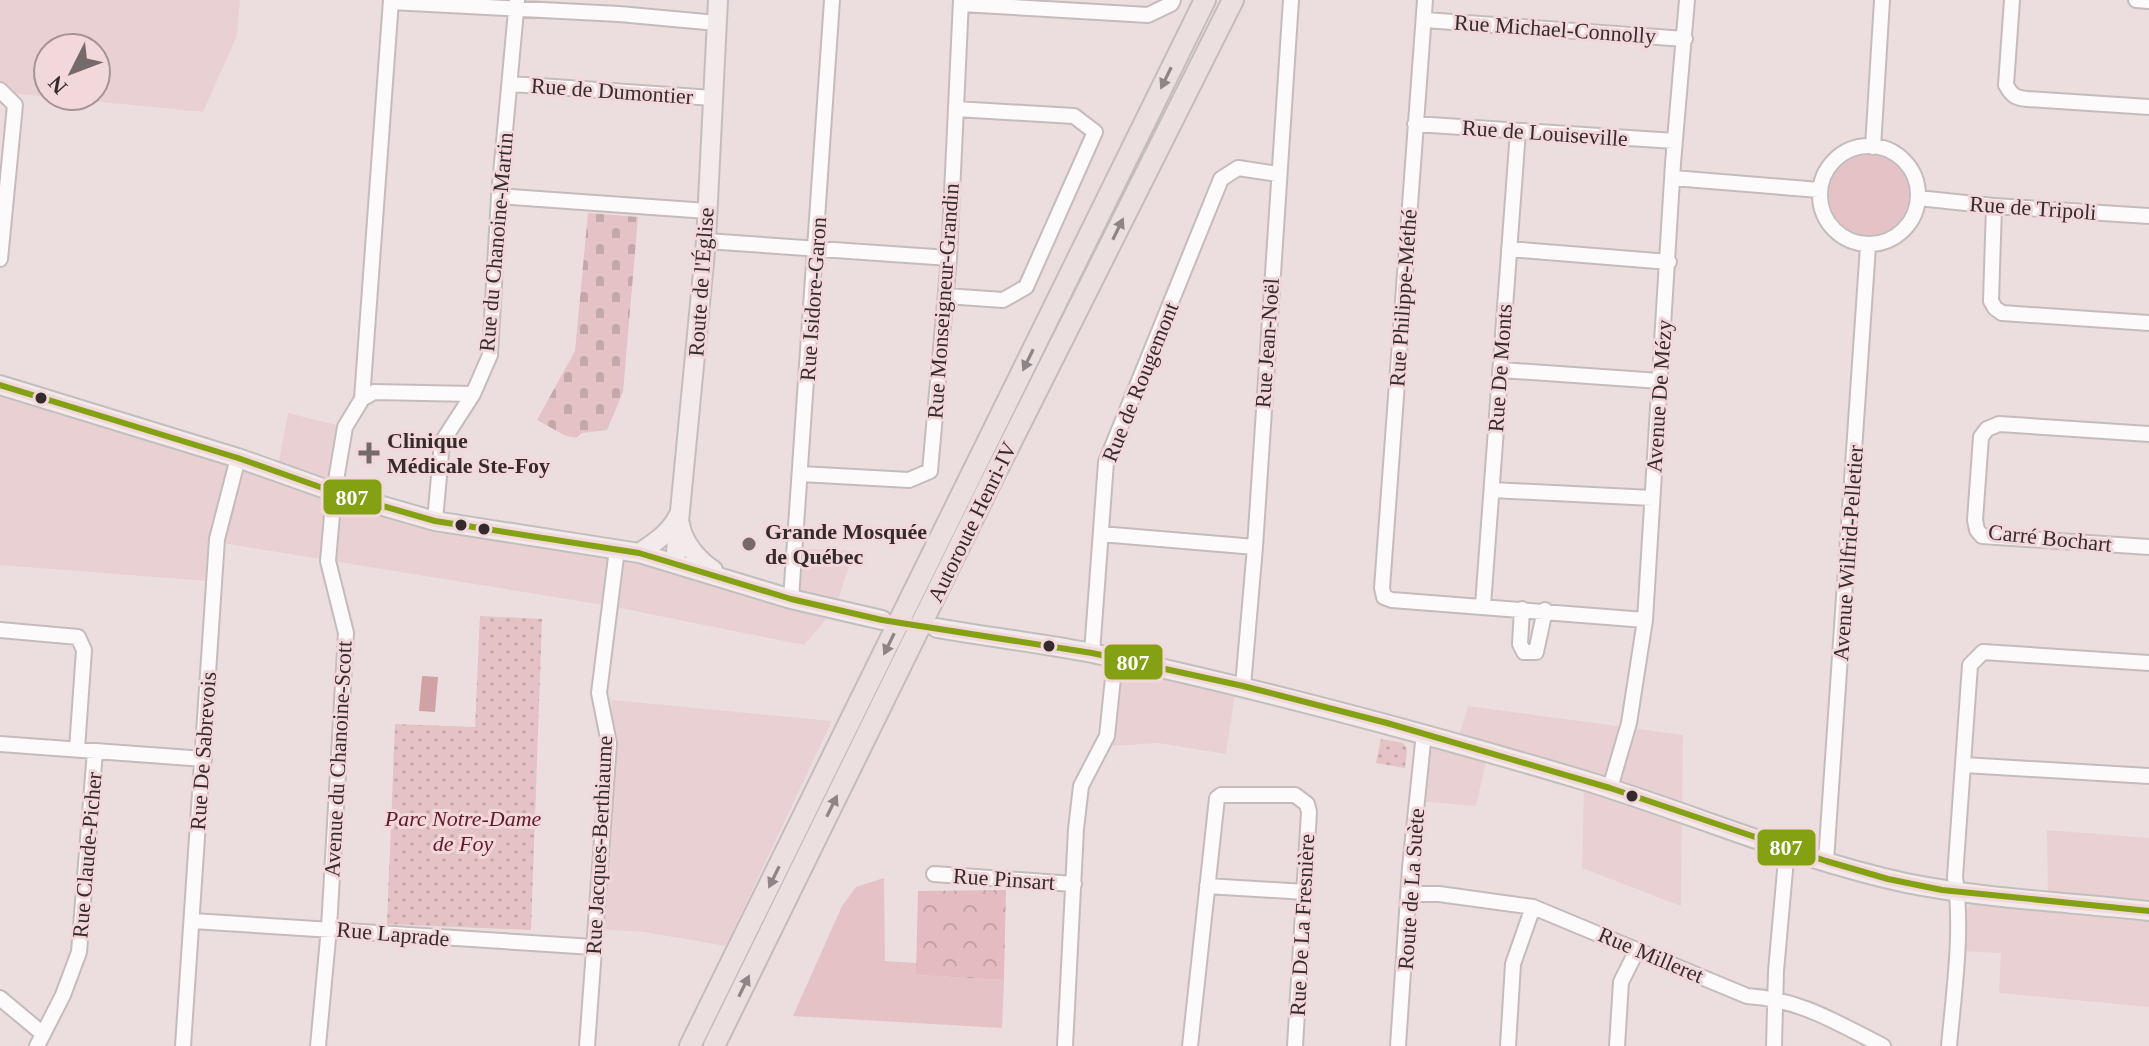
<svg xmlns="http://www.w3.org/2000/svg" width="2149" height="1046" font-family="'Times New Roman',serif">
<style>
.built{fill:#e9d1d3;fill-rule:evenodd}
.grass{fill:#e4c2c5}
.forest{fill:url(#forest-crowns)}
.cemetery{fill:url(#cemetery-stones)}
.park{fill:url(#park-dots)}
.water{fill:#d0a2a6}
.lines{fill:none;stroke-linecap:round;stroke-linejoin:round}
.minor-casing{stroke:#c6bbbc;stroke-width:18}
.major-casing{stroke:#c4bdbe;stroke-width:22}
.highway-casing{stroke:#c4bdbe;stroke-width:24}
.minor{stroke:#fcfafa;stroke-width:14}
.major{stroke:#f2eaeb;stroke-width:18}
.highway{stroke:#ebdfe0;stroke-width:20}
.bus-1-casing{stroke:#f2d8db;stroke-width:12}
.bus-1{stroke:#83a113;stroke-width:6}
.oneway{fill:#908586}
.bus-dot{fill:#352b2c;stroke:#f2d8db;stroke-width:3}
.poi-dot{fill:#756a6b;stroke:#f2d8db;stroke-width:3}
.labels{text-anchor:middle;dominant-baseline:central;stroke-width:6;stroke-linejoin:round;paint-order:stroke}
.street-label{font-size:22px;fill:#352b2c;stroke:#f2d8db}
.poi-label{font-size:22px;font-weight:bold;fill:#352b2c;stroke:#f2d8db;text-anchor:start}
.park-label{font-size:22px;font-style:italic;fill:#611928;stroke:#f2d8db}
.line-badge{stroke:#f2d8db;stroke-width:3}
.badge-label{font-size:22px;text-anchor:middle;font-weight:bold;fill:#fff}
</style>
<defs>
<pattern id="forest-crowns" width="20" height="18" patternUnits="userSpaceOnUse" patternTransform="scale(2)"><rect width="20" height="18" fill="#e4bbc0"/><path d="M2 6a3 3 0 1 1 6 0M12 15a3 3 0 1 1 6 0" fill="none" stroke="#c4a1a5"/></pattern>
<pattern id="cemetery-stones" width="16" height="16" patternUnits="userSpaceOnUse" patternTransform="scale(2)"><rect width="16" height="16" fill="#e4c2c5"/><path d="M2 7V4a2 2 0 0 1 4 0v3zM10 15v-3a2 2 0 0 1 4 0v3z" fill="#c4a7a9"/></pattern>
<pattern id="park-dots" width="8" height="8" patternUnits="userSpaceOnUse" patternTransform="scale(2)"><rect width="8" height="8" fill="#e4c2c5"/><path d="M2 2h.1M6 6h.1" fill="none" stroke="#c4a7a9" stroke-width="1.8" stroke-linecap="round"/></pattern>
</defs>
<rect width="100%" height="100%" fill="#ecdedf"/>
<path class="built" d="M0,0H240L237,36L203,112L0,92ZM48,48H96V96H48Z
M0,385L277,471L288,413L345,427L334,491L617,549L790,598L795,548L854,551L835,609L804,645L610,606L209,541L206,581L0,565Z
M1125,671L1235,693L1226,754L1158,743L1113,746L1120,674Z
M612,700L832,721L726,946L644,932L595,929Z
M1468,706L1683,735L1681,906L1582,868L1584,781L1488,753L1476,806L1417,801L1424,733L1457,742Z
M2047,830L2149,838V1007L1999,993L2001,953L1964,951L1967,910L1971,904L2048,901Z"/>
<path class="grass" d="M1829 195a40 40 0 1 1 80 0a40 40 0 1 1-80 0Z
M884,878L885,961L917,963V975L1004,980L1002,1028L793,1016L842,906L856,887Z"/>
<path class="forest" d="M1006,890L1004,980L916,975L918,891Z"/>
<path class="cemetery" d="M588,213L638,217L623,392L607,430L582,433L576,438L564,435L537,420L575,351Z"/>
<path class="park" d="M480,616L542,619L531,930L387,924L395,724L475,727Z
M1381,739L1403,743L1407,749L1405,768L1376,763Z"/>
<path class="water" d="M422,676L438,677L435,712L419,711Z"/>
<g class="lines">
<g class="minor-casing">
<path id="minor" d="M1425,0L1382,588L1384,597L1392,600L1645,620
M2012,0L2006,85C2012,96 2016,98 2027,99L2149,107
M2136,0L2149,1
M391,2L619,14L717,23
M961,4L1148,15L1171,4L1173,0
M1425,20L1685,39
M511,84L713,98
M0,90L15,105L0,259
M1415,124L1675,141
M1820 195a49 49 0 1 1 98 0a49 49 0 1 1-98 0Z
M1873,147L1882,0
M1673,178L1819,190
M499,196L707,211
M1918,198L1994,206L2149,216
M1994,206L1991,301L1995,308L2002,313L2149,323
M706,241L949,258
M1509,249L1669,262
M946,296L1003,300L1026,287L1095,132L1074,116L956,109
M1502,370L1660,381
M362,399L374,392L473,394
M2149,434L1999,424L1987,429L1981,437L1975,520L1977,530L1982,536L2149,547
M801,474L909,480L930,471L949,258L961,0
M1492,490L1652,498
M435,521L442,442L473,394L490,355L499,196L517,0
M1101,534L1255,547
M791,599L832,0
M1483,605L1518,131
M1522,609L1520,644L1524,652H1536L1545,610
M0,630L78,637L84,650L77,749
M1092,653L1106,462L1221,179L1238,168L1278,174
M1243,686L1255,547L1291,0
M0,744L204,759
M1964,765L2149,776
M1610,788L1629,723L1645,620L1673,163L1687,0
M1826,861L1868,246
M934,874L1074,884
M1207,886L1305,892
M1410,894H1439L1533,907L1747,996C1800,999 1837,1023 1883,1046
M193,921L593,947
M0,998L43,1034
M37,1046L63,995L79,952L95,751
M183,1046L217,539L238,458
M318,1046L329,928L346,633L328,561L334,492L345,427L362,399L391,0
M587,1046L609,743L599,693L617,549
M1065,1046L1076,829L1081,786L1107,736L1115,659
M1190,1046L1217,798L1221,795H1295L1307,804L1309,812L1295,1046
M1398,1046L1410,868L1424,733
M1508,1046L1513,964L1533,907
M1617,1046L1621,982L1637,950
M1774,1046L1776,971L1787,848
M1949,1046C1954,990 1963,932 1955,877L1970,665L1983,652L2149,663"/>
</g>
<g class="major-casing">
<path id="major" d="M0,385L238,458L334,492L435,521L639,553L791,599L882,620
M680,524C683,543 698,560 713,570
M639,553C654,543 670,533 678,516
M675,563L706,241L718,0
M937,628C988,637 1041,643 1092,653C1258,688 1421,732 1583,780C1691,813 1796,859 1906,883C1986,899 2068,902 2149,911"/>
</g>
<g class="highway-casing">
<path id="highway" d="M690,1046L1205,0
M714,1046L989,486L1233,0"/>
</g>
<use href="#minor" class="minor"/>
<use href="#major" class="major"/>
<use href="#highway" class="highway"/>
<g class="bus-1-casing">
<path id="bus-1" d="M0,385L238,458L334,492L435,521L639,553L791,599L882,620L1092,653L1243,686L1387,723L1610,788L1826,861L1888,879L1942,890L2149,911"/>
</g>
<use href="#bus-1" class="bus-1"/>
</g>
<defs><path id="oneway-solid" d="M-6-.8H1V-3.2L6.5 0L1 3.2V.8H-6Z" transform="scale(2)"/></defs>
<g class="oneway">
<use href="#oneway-solid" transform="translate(1166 78) rotate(116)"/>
<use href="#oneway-solid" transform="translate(1118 229) rotate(-64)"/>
<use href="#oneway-solid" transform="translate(1028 360) rotate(116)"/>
<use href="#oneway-solid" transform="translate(889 644) rotate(116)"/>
<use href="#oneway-solid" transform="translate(832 806) rotate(-64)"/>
<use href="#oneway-solid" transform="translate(774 877) rotate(116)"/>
<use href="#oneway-solid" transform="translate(744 986) rotate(-64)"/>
</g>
<g class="bus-dot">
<circle cx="41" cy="398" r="7"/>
<circle cx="461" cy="525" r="7"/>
<circle cx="484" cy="529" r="7"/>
<circle cx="1049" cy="646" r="7"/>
<circle cx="1632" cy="796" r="7"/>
</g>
<g class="poi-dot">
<path d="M365 441h8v8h8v8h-8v8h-8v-8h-8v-8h8z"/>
<circle cx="749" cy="544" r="8"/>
</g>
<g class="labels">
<g class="street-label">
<text transform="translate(1555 29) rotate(4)">Rue Michael-Connolly</text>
<text transform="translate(612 91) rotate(4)">Rue de Dumontier</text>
<text transform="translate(1545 133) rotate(4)">Rue de Louiseville</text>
<text transform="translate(2033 208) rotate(4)">Rue de Tripoli</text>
<text transform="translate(496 242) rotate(-85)">Rue du Chanoine-Martin</text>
<text transform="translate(701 282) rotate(-86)">Route de l'Église</text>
<text transform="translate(1403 298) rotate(-86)">Rue Philippe-Méthé</text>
<text transform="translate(813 299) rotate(-86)">Rue Isidore-Garon</text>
<text transform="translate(943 301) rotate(-86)">Rue Monseigneur-Grandin</text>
<text transform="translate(1267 343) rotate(-86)">Rue Jean-Noël</text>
<text transform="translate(1500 368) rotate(-86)">Rue De Monts</text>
<text transform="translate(1140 382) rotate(-68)">Rue de Rougemont</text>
<text transform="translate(1659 396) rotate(-86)">Avenue De Mézy</text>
<text transform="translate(972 522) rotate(-64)">Autoroute Henri-IV</text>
<text transform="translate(2050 538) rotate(6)">Carré Bochart</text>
<text transform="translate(1848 553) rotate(-86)">Avenue Wilfrid-Pelletier</text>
<text transform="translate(203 751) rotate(-86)">Rue De Sabrevois</text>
<text transform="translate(338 759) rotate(-87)">Avenue du Chanoine-Scott</text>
<text transform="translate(599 845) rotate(-87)">Rue Jacques-Berthiaume</text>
<text transform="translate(87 855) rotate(-85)">Rue Claude-Picher</text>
<text transform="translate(1004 879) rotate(4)">Rue Pinsart</text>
<text transform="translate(1411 889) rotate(-86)">Route de La Suète</text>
<text transform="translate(1302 925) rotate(-87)">Rue De La Fresnière</text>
<text transform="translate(393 934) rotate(5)">Rue Laprade</text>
<text transform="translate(1651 955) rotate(23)">Rue Milleret</text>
</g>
<g class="poi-label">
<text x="387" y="440">Clinique<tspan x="387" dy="25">Médicale Ste-Foy</tspan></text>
<text x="765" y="531">Grande Mosquée<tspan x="765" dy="25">de Québec</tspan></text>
</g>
<g class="park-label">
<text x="463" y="818">Parc Notre-Dame<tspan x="463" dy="25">de Foy</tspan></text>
</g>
</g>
<g class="line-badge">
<rect x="322" y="478" width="61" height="38" rx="8" fill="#83a113"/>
<rect x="1103" y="643" width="61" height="38" rx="8" fill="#83a113"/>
<rect x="1756" y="828" width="61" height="39" rx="8" fill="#83a113"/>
</g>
<g class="badge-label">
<text x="352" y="505">807</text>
<text x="1133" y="670">807</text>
<text x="1786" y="855">807</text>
</g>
<g transform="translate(72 72) rotate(228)"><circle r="38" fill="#f2d8db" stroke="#a69395" stroke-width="2"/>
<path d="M0-6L14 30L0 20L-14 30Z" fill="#756a6b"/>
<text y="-12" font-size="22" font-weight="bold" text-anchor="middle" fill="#352b2c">N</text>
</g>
</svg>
